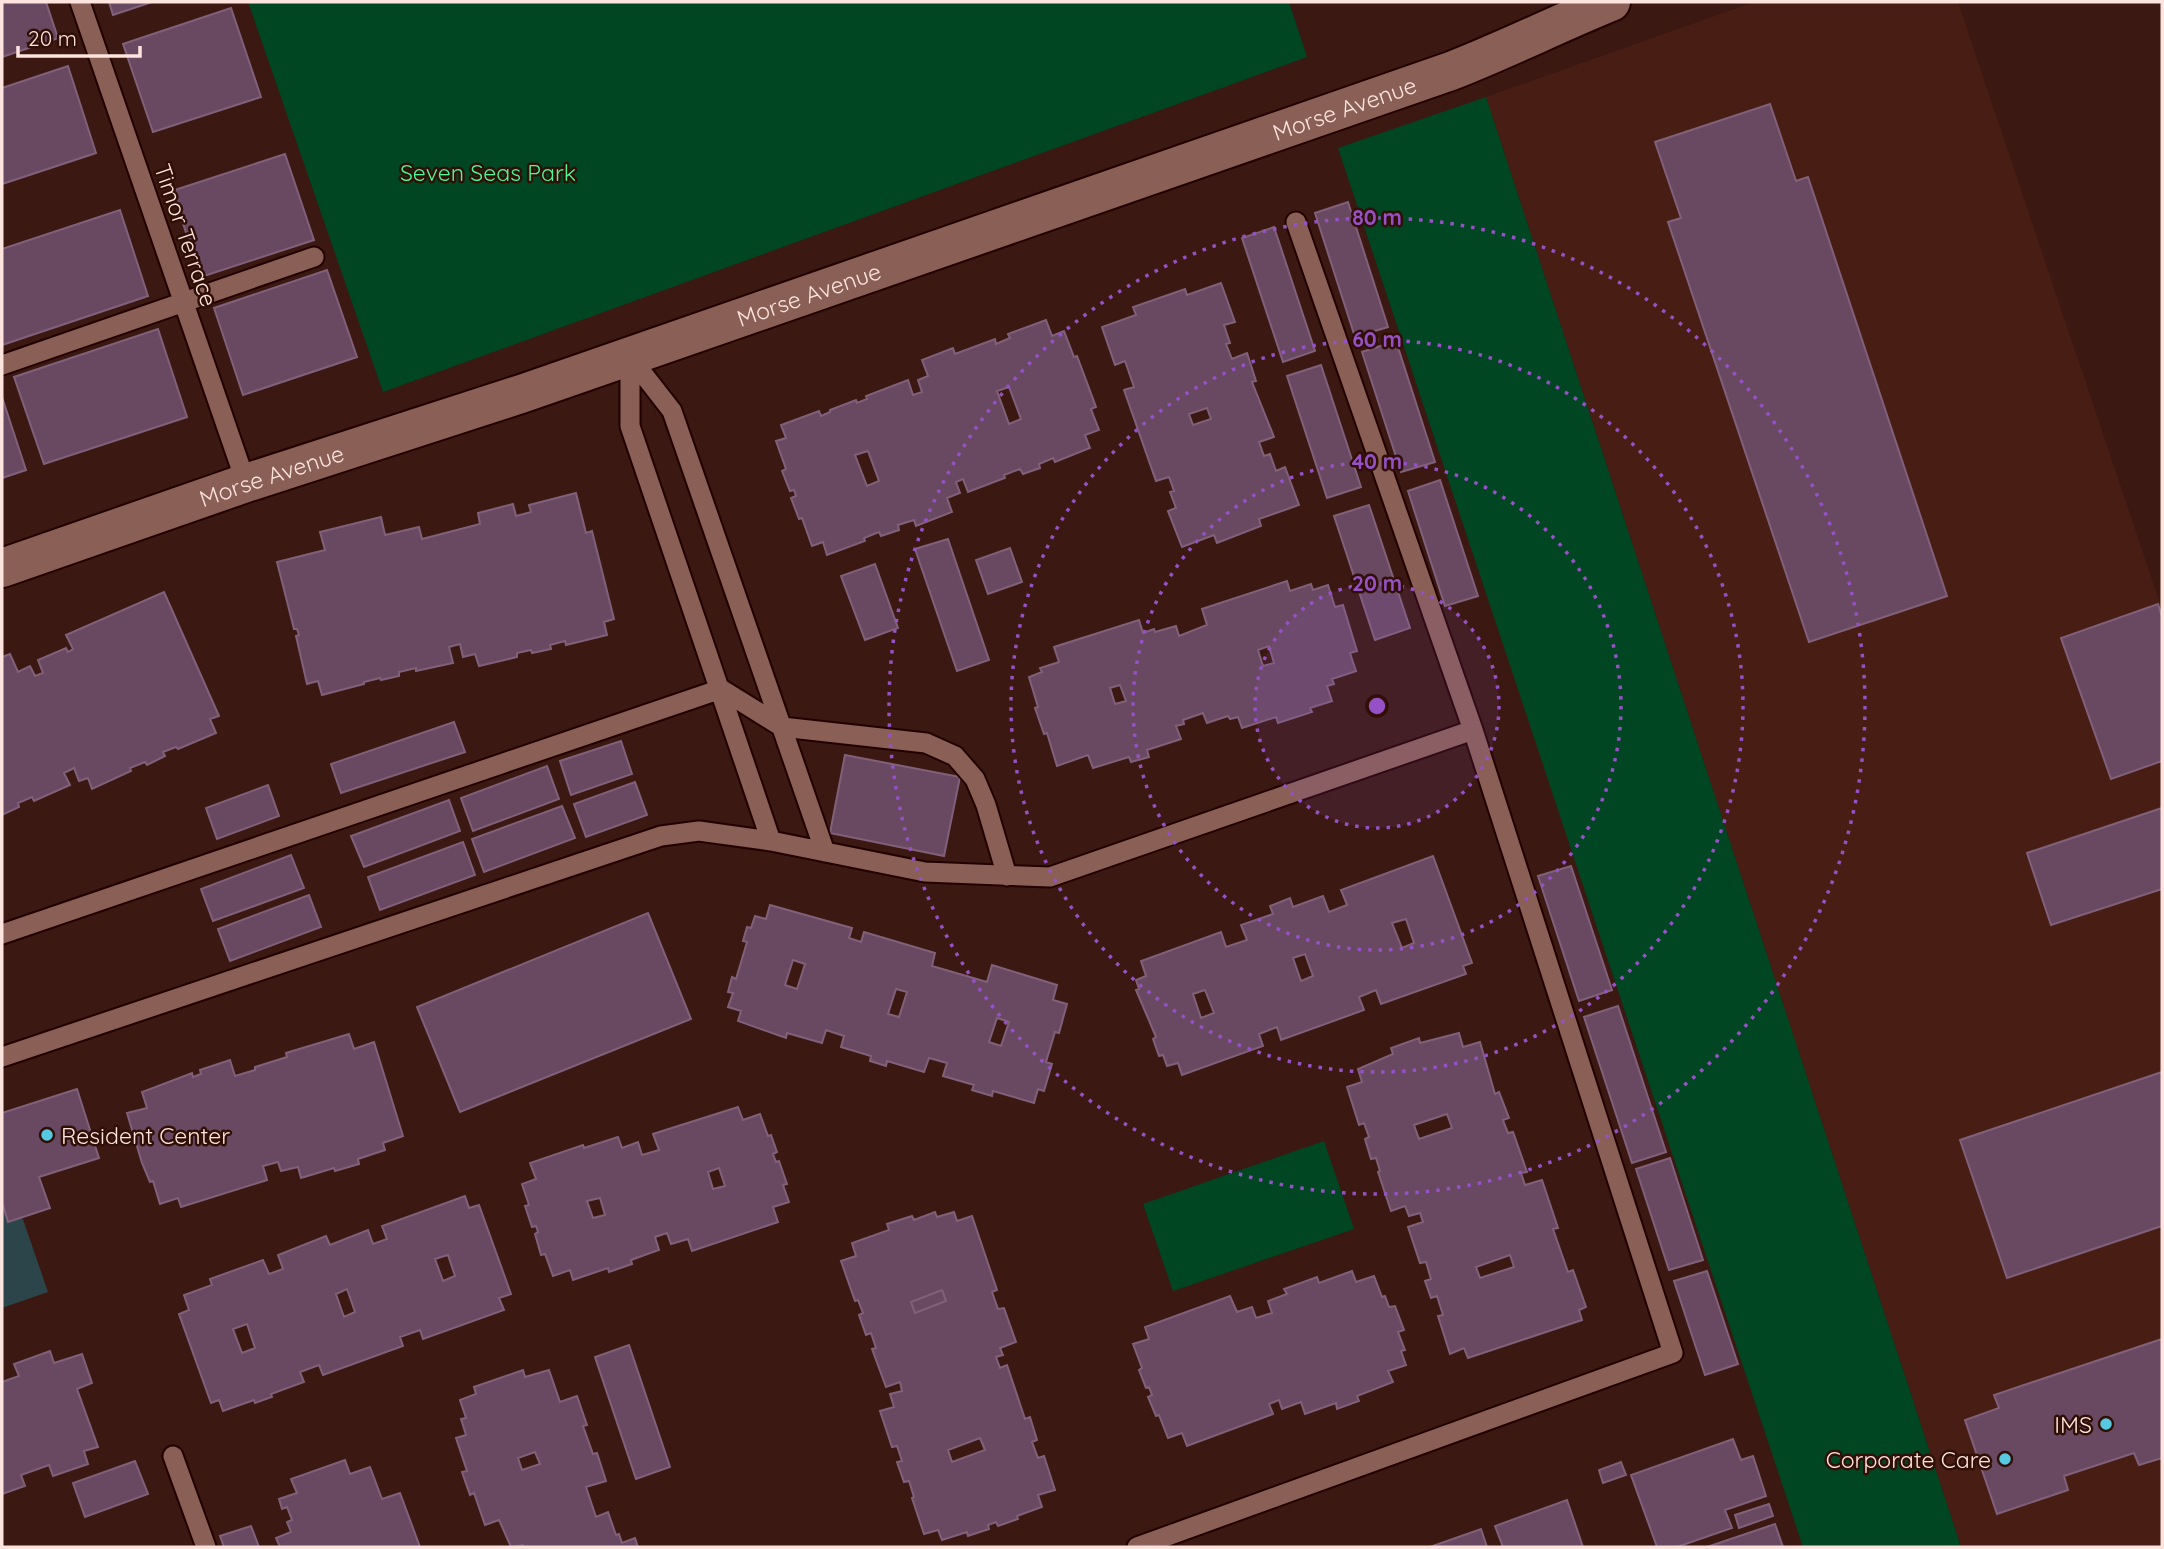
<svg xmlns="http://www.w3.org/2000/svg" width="2164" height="1549" font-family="Quicksand,sans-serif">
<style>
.built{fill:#481d14}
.green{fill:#004623}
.water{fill:#2b454b}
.building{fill:#694962;stroke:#81607a;stroke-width:2;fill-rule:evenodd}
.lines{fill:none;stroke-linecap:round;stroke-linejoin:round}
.service-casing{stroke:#210200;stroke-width:23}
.tertiary-casing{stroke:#210200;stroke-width:42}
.service{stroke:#8a6056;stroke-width:19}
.tertiary{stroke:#8a6056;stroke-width:38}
.ring{fill:none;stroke:#9551c5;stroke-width:3.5;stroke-dasharray:3.5 7}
.poi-dot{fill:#56c9e1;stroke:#300f07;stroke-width:2.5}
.labels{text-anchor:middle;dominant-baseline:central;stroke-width:5;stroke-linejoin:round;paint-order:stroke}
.street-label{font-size:23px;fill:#fde4de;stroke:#300f07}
.park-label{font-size:23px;fill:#49fa96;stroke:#300f07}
.poi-label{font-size:23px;fill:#fde4de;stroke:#300f07;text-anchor:end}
.centre{fill:#9551c5;stroke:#300f07;stroke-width:3.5}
.ring-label{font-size:21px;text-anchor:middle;font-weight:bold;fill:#9551c5;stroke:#300f07;stroke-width:5;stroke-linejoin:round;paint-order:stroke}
</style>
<rect width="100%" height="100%" fill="#3b1811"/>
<path class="built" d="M1754,2H1958L2162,609V1547H1961L1486,97Z"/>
<path class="green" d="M248,2H1289L1307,57L383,392Z
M1486,97L1961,1547H1803L1338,148Z
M1324,1141L1354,1229L1173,1291L1143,1204Z"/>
<path class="water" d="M18,1205L48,1292L2,1308V1211Z"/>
<path class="building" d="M2,2H46L58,38L2,57Z
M109,2H152L113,15Z
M231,8L261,97L153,132L123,44Z
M68,66L96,153L2,184V88Z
M1770,104L1796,181L1808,177L1947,596L1809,642L1668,222L1681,218L1655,142Z
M285,154L314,240L201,277L172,191Z
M1348,202L1388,327L1355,337L1315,213Z
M120,210L148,296L2,345V249Z
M1274,227L1315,351L1283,362L1242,238Z
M327,270L357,357L243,395L214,308Z
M1221,283L1235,322L1224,325L1230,343L1226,344L1232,359L1247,353L1256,381L1252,382L1274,437L1259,442L1264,456L1270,454L1276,471L1285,467L1299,505L1259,519L1261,526L1217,543L1214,535L1182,547L1168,511L1176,508L1170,492L1174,491L1169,477L1156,481L1124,390L1134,387L1125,361L1115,365L1102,327L1136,315L1133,307L1185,289L1187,295ZM1207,408L1211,419L1193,425L1189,414Z
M1046,320L1052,336L1064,331L1074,357L1077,356L1096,407L1091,409L1099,430L1085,435L1090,448L1055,462L1053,458L1039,464L1040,468L1023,474L1020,469L1004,475L1005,478L968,492L963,479L956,482L960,493L947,498L952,512L916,526L914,520L898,525L899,530L881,536L879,532L864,538L865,541L827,555L823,542L812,546L802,518L799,519L791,498L796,496L794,490L790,491L782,471L786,469L776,441L786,438L781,425L819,411L821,416L830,412V410L856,400L857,403L867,399L866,396L908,380L913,395L922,392L918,380L928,376L922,360L953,348L955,354L995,339L996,344L1010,338L1008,334ZM1009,387L1021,419L1009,424L997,391ZM868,451L879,481L867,486L855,455Z
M158,329L187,417L44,464L14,377Z
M1396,341L1435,462L1401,472L1362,352Z
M1321,365L1361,487L1327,498L1287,376Z
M2,397L26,470L2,478Z
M1440,480L1478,596L1445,606L1408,491Z
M576,493L586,533L592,531L614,619L604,622L607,635L566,645L565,641L550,645L551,649L532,653L531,650L517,653V657L479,666L475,654L463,657L460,644L449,647L453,663L416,671V668L399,672V676L381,680L380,678L364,682V684L322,695L318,681L307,684L296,636L299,635L297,629H294L277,562L325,550L320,532L381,517L385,535L419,527L422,539L480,524L478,513L513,504L516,516L531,512L529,505Z
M1369,505L1410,628L1375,640L1334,516Z
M948,539L989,660L957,671L915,549Z
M1010,548L1022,582L988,594L976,560Z
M875,564L898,628L865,640L841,576Z
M1287,581L1290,591L1311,584L1313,590L1328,585L1335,607L1343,605L1357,651L1350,653L1356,671L1332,679L1334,684L1327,686L1332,701L1310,708L1312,712L1278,723L1276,717L1242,728L1238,717L1230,719L1228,716L1207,723L1203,713L1183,720L1184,724L1176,726L1181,739L1147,750L1149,757L1131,762L1129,757L1093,768L1088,755L1057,766L1047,733L1044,734L1035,708L1038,707L1029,677L1042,672L1040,668L1059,662L1054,647L1139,620L1143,633L1154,629L1155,632L1176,626L1179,636L1207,625L1202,609ZM1269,646L1274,663L1263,666L1258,650ZM1120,685L1126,701L1115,704L1110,688Z
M164,592L219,716L210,719L216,733L178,749L176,747L163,752L165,756L147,765L145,762L130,768L131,771L92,789L88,778L79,781L74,768L64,773L70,785L34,801L32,797L18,803L19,807L2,815V657L10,654L18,672L30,666L35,676L43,673L38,660L66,648L68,652L73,649L66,635Z
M2158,604L2162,617V761L2111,779L2061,638Z
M454,722L465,752L341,793L331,764Z
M621,741L632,774L571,795L560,761Z
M845,755L960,777L944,856L830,833Z
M547,766L559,799L473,831L461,798Z
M635,782L647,815L586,837L574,804Z
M268,785L279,816L217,839L206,808Z
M449,800L460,831L364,867L351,836Z
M562,806L575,838L484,872L472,839Z
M2162,808V889L2051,925L2027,853Z
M463,842L475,875L380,910L368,877Z
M291,855L304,888L213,921L201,889Z
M1433,856L1472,963L1463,966L1466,974L1381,1004L1376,990L1359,997L1364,1010L1281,1040L1277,1027L1259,1034L1263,1046L1182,1075L1178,1063L1167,1066L1163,1055L1159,1056L1153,1039L1156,1037L1136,990L1139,989L1136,980L1146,976L1141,961L1221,932L1226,947L1247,940L1241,925L1273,914L1270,906L1290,898L1293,907L1323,896L1329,912L1347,905L1341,890ZM1406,919L1414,943L1402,948L1392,923ZM1305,954L1313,976L1301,981L1293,958ZM1205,990L1214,1013L1201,1018L1193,994Z
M1571,866L1612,990L1579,1001L1538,876Z
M309,895L321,927L230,961L218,929Z
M770,905L852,928L849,938L861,942L864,932L935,953L932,966L987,982L992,965L1057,985L1053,1000L1067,1004L1059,1033L1055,1032L1046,1062L1052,1064L1044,1091L1038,1089L1034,1103L993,1091L992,1096L972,1090L974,1085L943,1076L947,1063L929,1058L924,1072L887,1061L886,1066L870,1061L871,1056L841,1047L844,1036L826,1030L822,1043L787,1033L786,1038L738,1021L741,1011L728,1007L733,993L728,992L732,977L736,979L747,942L743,941L747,927L751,928L755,916L766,919ZM793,960L805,964L797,989L785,985ZM896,989L907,992L899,1017L888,1014ZM997,1018L1009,1022L1001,1046L989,1042Z
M648,913L691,1019L460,1112L417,1007Z
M1618,1006L1666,1152L1632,1163L1584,1017Z
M1459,1033L1463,1047L1480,1042L1495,1094L1499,1092L1509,1118L1503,1120L1508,1133L1513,1132L1527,1172L1521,1173L1525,1185L1542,1180L1558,1228L1553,1229L1568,1272L1573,1270L1586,1307L1579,1310L1582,1320L1468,1358L1464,1348L1450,1354L1438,1316L1443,1315L1437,1296L1431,1298L1425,1281L1431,1279L1426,1262L1420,1263L1408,1227L1423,1222L1420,1213L1409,1216L1405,1206L1391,1211L1378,1172L1380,1171L1376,1158L1371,1159L1365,1139L1369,1137L1364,1123L1359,1125L1347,1087L1362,1082L1358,1069L1393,1054L1391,1048L1419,1038L1420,1043ZM1447,1114L1452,1128L1419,1139L1414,1125ZM1510,1255L1514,1267L1480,1278L1476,1267Z
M349,1034L354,1049L374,1042L403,1136L383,1143L385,1150L358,1159L359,1164L335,1171L334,1168L301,1178L298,1167L281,1171L278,1162L263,1166L267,1180L181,1207L178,1198L160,1204L153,1181L150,1182L142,1163L127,1113L147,1108L142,1092L192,1073L193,1077L201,1074L200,1070L230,1060L235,1076L255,1070V1067L287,1057L286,1053Z
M2162,1072V1226L2007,1278L1960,1140Z
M77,1089L99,1158L39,1177L50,1208L8,1222L2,1202V1113Z
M738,1107L743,1120L760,1114L768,1136L771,1135L777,1152L773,1154L776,1162L779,1161L787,1184L783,1185L789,1202L773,1207L778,1222L692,1251L688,1239L671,1244L667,1233L655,1237L659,1250L631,1260L632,1264L609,1272L608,1268L573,1280L570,1270L553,1276L545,1254L541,1255L535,1234L538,1232L536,1226L532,1227L525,1206L529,1205L522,1184L536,1179L530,1163L583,1145L584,1148L618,1137L622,1148L638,1142L642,1155L659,1150L653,1134ZM719,1168L725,1186L713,1189L708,1172ZM600,1198L605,1215L593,1218L587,1201Z
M1670,1158L1703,1260L1669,1270L1636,1169Z
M465,1196L469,1208L479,1205L511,1294L499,1298L504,1310L423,1339L420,1330L400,1337L403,1346L323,1375L319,1365L300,1372L304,1382L271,1394L272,1397L255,1403L254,1400L223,1411L219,1400L211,1403L179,1314L189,1310L184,1295L212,1285L210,1279L263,1260L269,1274L283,1269L278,1255L326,1236L330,1245L368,1230L373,1244L387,1239L382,1226ZM448,1255L455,1276L443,1281L435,1259ZM347,1289L355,1312L344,1317L336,1294ZM247,1324L255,1348L242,1353L233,1329Z
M935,1212L937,1217L954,1212L957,1221L972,1216L997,1290L992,1292L998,1309L1004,1308L1016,1342L1000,1348L1003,1355L996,1357L1000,1368L1007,1365L1025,1419L1030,1417L1037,1440L1032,1442L1038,1458L1044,1456L1055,1490L1038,1495L1042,1507L1017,1516L1018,1519L998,1526L996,1522L988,1525L989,1529L968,1536L967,1532L942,1540L938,1530L924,1534L912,1498L914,1497L909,1481L904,1482L897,1462L902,1461L897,1446L892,1447L880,1411L894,1407L890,1394L902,1391L900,1382L886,1387L872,1349L876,1348L871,1333L866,1335L859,1315L863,1313L858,1300L855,1301L841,1261L856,1256L852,1243L889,1230L887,1224L912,1216L914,1220ZM942,1290L946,1301L915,1313L911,1302ZM980,1438L985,1450L952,1462L948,1450Z
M1352,1271L1356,1282L1374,1276L1382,1297L1385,1296L1389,1307L1395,1306L1404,1330L1398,1332L1405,1350L1401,1351L1406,1365L1388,1371L1393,1382L1357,1396L1359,1401L1337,1409L1336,1403L1305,1414L1301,1402L1282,1409L1279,1400L1269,1404L1273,1414L1187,1446L1182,1433L1168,1438L1159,1415L1156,1416L1148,1397L1152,1395L1149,1387L1146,1388L1139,1370L1142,1368L1133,1344L1149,1339L1145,1327L1230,1296L1237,1312L1252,1307L1256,1318L1272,1313L1268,1301L1287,1294L1284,1289L1317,1277L1319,1283Z
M1707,1271L1738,1364L1705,1375L1674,1281Z
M942,1290L946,1301L915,1313L911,1302Z
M2162,1339V1458L2139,1465L2134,1453L2064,1476L2068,1490L1997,1514L1965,1420L1999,1408L1994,1395Z
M629,1345L670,1467L636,1479L595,1357Z
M50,1351L54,1363L82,1354L92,1383L77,1389L98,1447L84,1451L88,1464L53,1476L49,1465L21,1475L25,1486L2,1494V1382L19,1376L14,1364Z
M523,1370L525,1377L549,1370L560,1402L577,1396L587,1425L583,1426L593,1454L597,1453L606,1481L586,1487L596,1517L608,1512L616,1535L619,1534L622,1543L635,1538L638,1547H524L523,1545L511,1547L499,1520L485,1525L474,1493L470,1495L462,1472L467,1471L456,1438L466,1435L461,1419L466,1418L460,1400L476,1394L474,1387ZM535,1452L540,1464L522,1470L518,1458Z
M1733,1439L1741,1460L1753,1456L1766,1496L1725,1510L1732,1528L1677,1547H1657L1631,1475Z
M345,1460L350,1474L370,1467L382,1499L400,1493L420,1547H280L276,1538L291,1532L287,1522L292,1520L287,1507L282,1509L279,1499L297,1493L291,1479Z
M135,1461L148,1494L85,1517L73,1483Z
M1621,1462L1626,1475L1603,1483L1599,1470Z
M1567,1500L1583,1547H1503L1495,1526Z
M1769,1504L1773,1516L1739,1528L1735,1515Z
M1775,1524L1783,1547H1707Z
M251,1526L259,1547H224L220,1536Z
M1481,1529L1487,1547H1430Z"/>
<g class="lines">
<g class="service-casing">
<path id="service" d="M80,2L246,483
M630,357L672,411L825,852
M630,357V426L771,841
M2,365L314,257
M2,934L721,689L782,727L926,743L955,756L975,779L986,805L1007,876
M2,1057L661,836L699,831L771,841L925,872L1050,877L1473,730
M173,1456L206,1547
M1137,1547L1673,1353L1473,730L1296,222"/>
</g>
<g class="tertiary-casing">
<g id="tertiary">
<path id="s1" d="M2,568L246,483L524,393L1451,71C1505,50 1557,24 1611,2"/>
</g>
</g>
<use href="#service" class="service"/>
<use href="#tertiary" class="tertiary"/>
</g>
<circle cx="1377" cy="706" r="122" fill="#9551c5" fill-opacity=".12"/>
<g class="ring">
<circle cx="1377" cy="706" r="122"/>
<circle cx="1377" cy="706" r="244"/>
<circle cx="1377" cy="706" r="366"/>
<circle cx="1377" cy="706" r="488"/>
</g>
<g class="poi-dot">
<circle cx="47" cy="1135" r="7"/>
<circle cx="2106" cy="1424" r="7"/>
<circle cx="2005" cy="1459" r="7"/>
</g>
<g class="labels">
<g class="street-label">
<text stroke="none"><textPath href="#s1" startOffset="1419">Morse Avenue</textPath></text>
<text transform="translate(186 235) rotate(71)">Timor Terrace</text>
<text stroke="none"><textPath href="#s1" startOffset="852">Morse Avenue</textPath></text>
<text stroke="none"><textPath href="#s1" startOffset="285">Morse Avenue</textPath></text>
</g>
<g class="park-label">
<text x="488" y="172">Seven Seas Park</text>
</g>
<g class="poi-label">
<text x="61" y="1135" text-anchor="start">Resident Center</text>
<text x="2092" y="1424">IMS</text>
<text x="1991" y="1459">Corporate Care</text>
</g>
</g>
<circle cx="1377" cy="706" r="10" class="centre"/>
<g class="ring-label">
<text x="1377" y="225">80 m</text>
<text x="1377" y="347">60 m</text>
<text x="1377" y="469">40 m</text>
<text x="1377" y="591">20 m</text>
</g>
<rect width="2164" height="1549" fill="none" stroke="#fde4de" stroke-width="7"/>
<path d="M18 46v10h122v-10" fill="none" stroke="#fde4de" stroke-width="3.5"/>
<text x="28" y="46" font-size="21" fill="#fde4de" stroke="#300f07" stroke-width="5" paint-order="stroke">20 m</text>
</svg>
